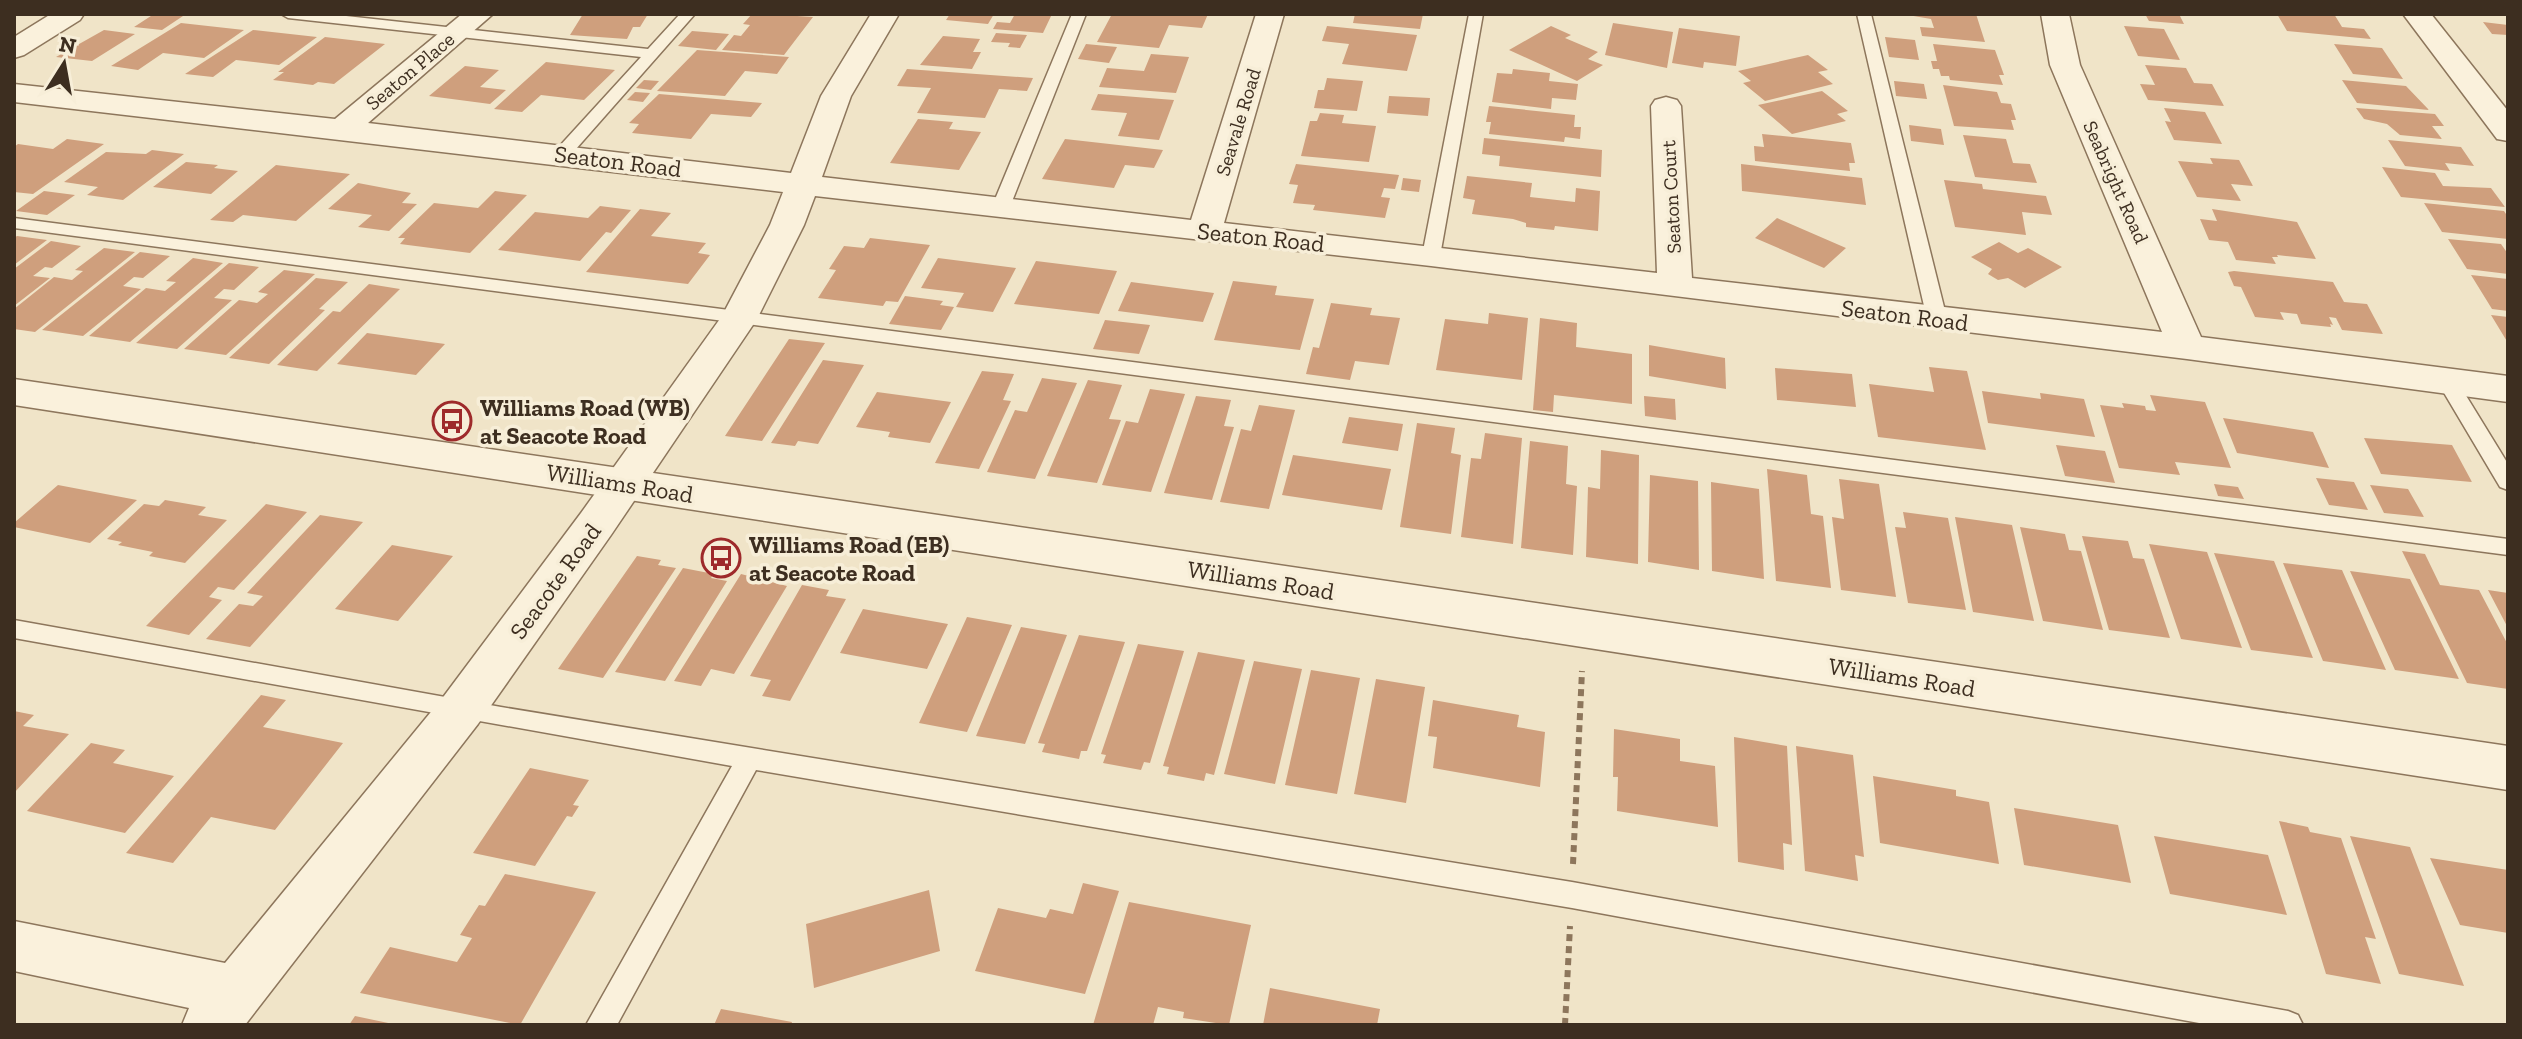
<svg xmlns="http://www.w3.org/2000/svg" width="2522" height="1039" font-family="'Zilla Slab',serif">
<style>
.building{fill:#cf9f7d}
.lines{fill:none;stroke-linecap:round;stroke-linejoin:round}
.service-casing{stroke:#8d765c;stroke-width:3}
.minor-casing{stroke:#8d765c;stroke-width:3}
.tertiary-casing{stroke:#8d765c;stroke-width:3}
.path{stroke:#8d765c;stroke-width:6;stroke-dasharray:7 5;stroke-linecap:butt}
.service{fill:#faf1dc;fill-rule:evenodd}
.minor{fill:#faf1dc;fill-rule:evenodd}
.tertiary{fill:#faf1dc;fill-rule:evenodd}
.labels{text-anchor:middle;dominant-baseline:central;stroke-width:7;stroke-linejoin:round;paint-order:stroke}
.far-street-label{font-size:20px;fill:#3d2e20;stroke:#f7eed8}
.street-label{font-size:24px;fill:#3d2e20;stroke:#f7eed8}
.poi-label{font-size:24px;font-weight:bold;fill:#3d2e20;stroke:#f7eed8;text-anchor:start}
</style>
<rect width="100%" height="100%" fill="#f0e4c8"/>
<path class="building" d="M154,14H186L162,30L134,27Z
M583,14H648L640,27H633L627,39L570,35Z
M752,14H766L813,17L784,55L722,50L734,35L741,36L750,25L743,24Z
M950,14H994L988,24L946,20Z
M1015,14H1052L1043,33L993,29L997,22L1010,23Z
M1112,14H1208L1202,28L1169,25L1159,48L1097,42Z
M1355,14H1423L1420,29L1353,23Z
M1902,14H1976L1985,42L1922,36L1920,27L1934,28L1931,19Z
M2145,14H2179L2184,24L2149,21Z
M2277,14H2334L2342,27L2364,29L2371,39L2287,31Z
M2483,22L2508,25V35L2492,34Z
M181,23L244,30L204,58L163,53L138,70L111,66Z
M1613,23L1673,32L1667,68L1605,55Z
M1327,26L1417,35L1407,71L1342,64L1349,44L1322,41Z
M1551,26L1571,35L1565,38L1598,52L1588,59L1603,65L1577,81L1509,50Z
M2124,26L2164,29L2180,60L2138,56Z
M1679,28L1740,36L1736,66L1704,62L1703,68L1672,63Z
M104,30L135,34L92,61L56,57Z
M253,30L317,37L279,65L236,60L213,77L185,74Z
M692,31L729,34L716,50L678,46Z
M996,33L1027,35L1020,48L1008,47L1010,43L991,42Z
M943,36L980,39L973,52H981L972,69L920,65Z
M325,37L385,44L334,84L318,82L313,85L273,80L284,72H278Z
M1885,37L1915,40L1919,60L1889,57Z
M1086,44L1117,47L1109,63L1078,59Z
M1933,44L1995,50L2004,75H1999L2003,85L1950,80L1949,76H1941L1939,69H1933L1931,61H1937Z
M2334,44L2382,48L2403,79L2353,74Z
M697,50L789,57L777,74L745,71L725,96L657,91Z
M1151,54L1189,57L1176,93L1099,87L1107,68L1144,71Z
M1808,55L1828,70L1818,72L1833,84L1765,101L1743,83L1751,81L1738,71Z
M546,62L615,70L584,100L541,95L522,112L494,109Z
M2145,65L2186,68L2194,83L2212,84L2224,106L2148,100L2140,84L2155,85Z
M465,66L499,70L480,87L506,90L490,104L429,96Z
M907,69L1033,78L1027,91L999,89L985,118L917,113L931,88L897,86Z
M1513,69L1550,73L1549,81L1578,84L1576,100L1552,98L1551,109L1492,102L1497,73L1512,74Z
M1327,78L1363,81L1357,111L1314,108L1318,90H1324Z
M644,80L659,81L651,90L636,88Z
M2342,80L2406,86L2429,110L2357,103Z
M1894,81L1924,84L1927,99L1896,96Z
M1943,85L1997,92L2001,103L2011,104L2016,120H2011L2014,130L1954,126Z
M1822,91L1848,111L1837,114L1846,121L1792,134L1758,105Z
M635,92L650,93L643,102L627,100Z
M659,94L762,103L751,117L711,114L691,139L632,133L639,124L629,123Z
M1098,94L1174,100L1159,140L1118,136L1127,113L1091,110Z
M1389,96L1430,98L1428,116L1387,113Z
M1489,106L1575,115L1574,127H1581L1580,139L1565,137L1564,142L1489,134L1491,122H1486Z
M2164,108L2205,112L2222,144L2174,140L2165,121L2171,122Z
M2356,108L2435,114L2444,126H2432L2442,139L2400,135L2387,124L2364,119Z
M1320,113L1344,115L1342,123L1376,126L1369,162L1301,156L1310,121H1317Z
M918,119L953,122L949,129L981,132L959,170L890,163Z
M1909,125L1941,129L1944,145L1911,141Z
M1762,134L1851,143L1855,163H1849L1850,171L1755,161L1754,146L1764,147Z
M1963,135L2006,139L2013,163L2030,164L2037,183L1975,177Z
M1484,138L1602,150L1601,177L1499,166L1500,156L1482,154Z
M67,139L104,144L33,194L14,192V147L18,144L53,149Z
M1065,139L1163,150L1154,168L1125,165L1114,188L1042,179Z
M2388,140L2461,147L2474,166L2445,163L2450,171L2405,166Z
M152,150L184,154L123,200L87,195L98,187L64,182L106,152L146,154Z
M2210,158L2239,160L2253,186L2231,184L2241,201L2197,197L2178,161L2213,164Z
M186,162L218,165L214,168L238,171L211,194L153,187Z
M1296,164L1399,175L1395,189L1384,188L1381,197L1390,198L1385,218L1313,210L1315,205L1293,203L1298,185L1289,184Z
M1741,164L1862,178L1866,205L1742,191Z
M276,165L350,174L296,221L243,215L233,222L210,220Z
M2382,167L2435,173L2443,186L2491,188L2505,207L2401,197Z
M1467,176L1532,183L1530,197L1575,202L1576,188L1600,191L1598,231L1555,226L1554,230L1526,227V223L1513,219L1472,214L1475,200L1463,198Z
M1403,178L1421,180L1419,192L1401,190Z
M1944,180L1982,184L1983,189L2046,196L2052,215L2022,212L2026,235L1955,227Z
M358,183L411,193L402,203L417,204L389,231L358,227L372,215L328,209Z
M44,191L75,195L47,215L16,211Z
M495,191L527,195L470,253L400,244L405,238H398L434,203L478,208Z
M2424,203L2504,211L2508,217V239L2442,232Z
M600,206L631,210L611,233L606,232L580,261L498,250L535,212L588,218Z
M640,209L671,213L651,236L706,243L698,253L710,255L688,284L586,272Z
M2212,209L2297,222L2316,259L2277,255L2278,257H2272L2276,264L2236,260L2228,242L2209,240L2200,219L2217,221Z
M1777,218L1846,248L1824,268L1755,238Z
M17,236L47,240L14,265V238Z
M870,238L930,245L898,302L886,301L883,306L818,298L836,270L829,269L844,246L864,248Z
M2448,239L2501,244L2508,254V274L2467,269Z
M51,241L81,246L52,268L45,267L33,276L50,278L14,306V269Z
M1999,242L2018,253L2028,248L2062,267L2025,288L2008,278L1998,280L1988,274L1992,269L1971,257Z
M104,248L135,252L35,332L14,329V309L54,277L72,280L83,271L75,270Z
M140,252L170,256L143,278L134,277L123,286L141,289L83,336L42,330Z
M193,258L223,263L130,342L89,336L146,288L165,291L176,282L166,281Z
M938,258L1016,268L993,312L956,307L964,293L921,288Z
M1036,261L1117,271L1099,314L1014,304Z
M229,263L259,267L234,290L224,289L214,298L232,300L177,349L136,343Z
M284,270L315,274L226,355L184,349L239,300L257,303L268,294L258,292Z
M2234,271L2333,282L2344,302L2367,304L2383,334L2342,330L2336,318L2329,317L2333,325L2330,324L2331,327L2301,324L2297,314L2280,312L2284,320L2255,317L2241,287L2234,286L2228,272Z
M2471,275L2508,279V311L2492,309Z
M316,278L348,282L319,309L325,310L269,364L229,358Z
M1233,281L1277,286L1275,295L1314,299L1300,350L1214,340Z
M1131,282L1214,293L1203,322L1118,311Z
M369,284L400,289L317,371L277,365L333,311L340,312Z
M905,296L943,301L940,305L954,307L941,330L889,324Z
M1331,303L1372,308L1370,315L1400,318L1389,365L1355,361L1350,380L1306,374L1313,347L1319,348Z
M1489,313L1528,318L1522,380L1436,370L1445,319L1488,324Z
M2491,315L2508,317V343Z
M1540,318L1577,323L1576,347L1632,354V404L1554,395L1553,412L1533,410Z
M1105,320L1150,325L1139,354L1093,349Z
M367,333L445,344L416,375L337,364Z
M789,339L825,343L762,441L725,436Z
M1649,345L1725,358L1726,389L1649,376Z
M823,360L864,365L818,444L798,441L795,446L771,443Z
M1929,367L1967,371L1986,450L1878,437L1869,384L1934,392Z
M1775,368L1852,374L1856,407L1777,400Z
M982,371L1014,374L1003,400L1011,401L979,469L935,463Z
M1042,378L1077,383L1035,479L987,472L1015,410L1027,412Z
M1088,380L1122,385L1109,419L1121,420L1097,483L1047,476Z
M1150,389L1185,394L1151,492L1102,485L1126,421L1138,423Z
M1982,391L2041,399L2040,393L2084,399L2095,437L1988,423Z
M877,392L951,402L930,443L888,437L890,432L856,427Z
M2150,395L2205,402L2231,468L2175,462L2180,475L2119,468L2100,405L2124,408L2122,403L2145,406L2146,410L2156,411Z
M1196,396L1231,400L1224,426L1234,427L1212,500L1164,493Z
M1644,396L1675,399L1676,420L1645,416Z
M1259,405L1295,410L1269,509L1220,502L1241,429L1251,431Z
M1349,417L1403,424L1398,451L1342,443Z
M2223,418L2313,432L2329,468L2237,453Z
M1417,423L1455,428L1451,453L1461,455L1451,534L1400,527Z
M1485,433L1522,438L1513,544L1461,537L1471,458L1481,459Z
M2364,438L2452,445L2472,482L2381,474Z
M1530,441L1568,446L1566,484L1577,486L1573,555L1521,548Z
M2056,445L2105,451L2115,483L2065,476Z
M1601,450L1639,455L1638,564L1586,557L1588,487L1600,489Z
M1293,455L1391,469L1382,510L1282,495Z
M1767,469L1807,475L1811,514L1823,516L1831,588L1776,581Z
M1650,475L1698,481L1699,570L1648,562Z
M2316,478L2354,482L2368,510L2329,505Z
M1839,479L1879,484L1896,597L1841,590L1832,517L1844,519Z
M1711,482L1759,489L1764,579L1712,571Z
M2214,484L2238,487L2244,499L2218,496Z
M58,485L137,500L90,543L14,527V523Z
M2370,485L2408,489L2424,517L2384,513Z
M165,500L206,507L198,515L227,520L185,563L149,556L153,552L118,545L122,542L107,539L144,504L159,506Z
M266,504L307,512L234,590L218,587L209,597L222,600L189,635L146,626Z
M1903,512L1948,518L1966,610L1908,603L1895,527L1906,528Z
M320,515L363,522L250,647L206,639L239,604L253,606L263,596L247,593Z
M1955,517L2012,525L2034,621L1973,612Z
M2020,527L2065,534L2069,550L2081,551L2103,630L2043,621Z
M2082,536L2128,541L2133,558L2144,559L2170,638L2109,630Z
M2149,544L2207,552L2242,648L2181,639Z
M392,545L453,556L398,621L335,609Z
M2402,551L2425,554L2440,585L2479,590L2508,645V689L2467,683Z
M2214,553L2274,561L2313,658L2251,650Z
M637,556L661,560L658,565L676,568L603,678L558,669Z
M2283,563L2342,570L2386,670L2323,661Z
M683,568L714,574L711,578L727,581L665,681L615,672Z
M2350,571L2410,579L2459,679L2395,670Z
M741,574L787,586L734,674L711,669L701,686L674,681Z
M802,585L829,590L826,596L846,599L790,701L762,696L771,680L750,676Z
M2488,590L2508,593V628Z
M863,609L948,624L927,669L840,653Z
M967,617L1012,625L967,732L919,723Z
M1021,627L1067,635L1025,744L976,736Z
M1079,635L1125,642L1087,751H1081L1079,759L1042,752L1045,744L1038,743Z
M1138,644L1184,651L1150,763L1144,762L1141,770L1103,763L1106,755L1101,754Z
M1198,652L1245,660L1214,775L1206,773L1204,781L1167,774L1169,767L1163,766Z
M1254,661L1302,669L1275,784L1224,774Z
M1311,670L1360,678L1337,794L1285,785Z
M1376,679L1425,687L1406,803L1354,794Z
M261,695L286,700L263,727L343,743L275,830L211,817L173,863L126,853Z
M1433,700L1519,715L1517,727L1545,732L1540,787L1433,768L1437,737L1428,736Z
M14,711L34,715L23,726L69,734L14,793Z
M1614,729L1680,739V761L1715,766L1718,827L1617,811L1618,777H1613Z
M1734,737L1787,746L1792,845L1783,843L1784,870L1738,862Z
M91,743L125,750L113,763L174,776L125,833L27,811Z
M1796,746L1853,755L1864,857L1855,855L1858,881L1805,871Z
M530,768L589,780L573,805L579,806L572,817L567,816L535,866L473,853Z
M1873,776L1956,790V796L1989,802L1999,864L1880,843Z
M2014,808L2118,825L2131,883L2024,865Z
M2279,821L2308,827L2310,832L2341,838L2376,939L2365,937L2381,984L2326,974Z
M2154,836L2268,855L2287,915L2170,894Z
M2350,836L2410,847L2464,986L2399,974Z
M2430,858L2508,870V933L2460,925Z
M505,874L596,892L520,1025L360,993L390,947L457,962L472,938L460,935L479,905L485,906Z
M1083,883L1119,891L1085,994L975,971L998,908L1046,918L1050,909L1073,914Z
M929,890L940,951L814,988L806,924Z
M1129,902L1251,925L1229,1025L1183,1018L1184,1012L1158,1007L1153,1025H1093Z
M1270,988L1380,1009L1377,1025H1263Z
M721,1009L792,1022L791,1025H714Z
M355,1016L393,1024V1025H349Z"/>
<g class="lines">
<g class="service-casing">
<path id="service" d="M281,14H328L648,49L680,14H695L568,158L562,159L554,154L556,150L641,57L288,18Z
M1072,14H1086L1009,209L1006,213H994L991,209Z
M1469,14H1483L1440,256L1431,261L1422,256Z
M1857,14H1871L1947,319L1944,323H1930L1927,319Z
M14,218L2508,539V555L14,228Z
M2447,374L2454,376L2508,464V490L2500,487L2437,381Z
M14,620L501,707L1572,882L2288,1011L2298,1015L2303,1025H2210L1572,908L756,770L617,1025H586L732,766L14,638Z"/>
</g>
<g class="minor-casing">
<path id="minor" d="M51,14H84L80,20L24,55L14,58V37Z
M462,14H493L368,123L791,173L821,96L871,14H899L851,96L822,177L1191,220L1256,14H1284L1224,223L1657,273L1651,106L1655,100L1666,97L1677,100L1681,106L1692,278L2162,332L2050,65L2041,14H2069L2080,65L2201,337L2508,376V402L2187,359L1431,266L815,196L804,225L757,319L611,535L478,724L245,1025H182L189,1008L14,971V921L225,963L444,696L581,513L722,316L770,225L783,192L14,102V84L335,119Z
M2403,14H2431L2508,111V141L2497,139Z"/>
</g>
<g class="tertiary-casing">
<path id="tertiary" d="M14,379L2508,746V790L14,405Z"/>
</g>
<path class="path" d="M1573,864L1582,671
M1565,1025L1570,926"/>
<use href="#service" class="service"/>
<use href="#minor" class="minor"/>
<use href="#tertiary" class="tertiary"/>
</g>
<defs>
<g id="bus-ring" transform="scale(2)"><circle r="9.5" fill="#f7eed8" stroke="#9e2a2b" stroke-width="1.5"/><path d="M-5-6H5V4H4V6H2V4H-2V6H-4V4H-5ZM-3.5-4V0h7V-4ZM-3.5 1.2v1.5H-2V1.2ZM2 1.2v1.5H3.5V1.2Z" fill="#9e2a2b"/></g>
</defs>
<g fill-rule="evenodd">
<use href="#bus-ring" x="452" y="421"/>
<use href="#bus-ring" x="721" y="558"/>
</g>
<g class="labels">
<g class="far-street-label">
<text transform="translate(410 71) rotate(-40)">Seaton Place</text>
<text transform="translate(1238 122) rotate(-73)">Seavale Road</text>
<text transform="translate(2116 182) rotate(66)">Seabright Road</text>
<text transform="translate(1671 197) rotate(-93)">Seaton Court</text>
</g>
<g class="street-label">
<text transform="translate(618 161) rotate(7)">Seaton Road</text>
<text transform="translate(1261 237) rotate(6)">Seaton Road</text>
<text transform="translate(1905 315) rotate(7)">Seaton Road</text>
<text transform="translate(620 483) rotate(9)">Williams Road</text>
<text transform="translate(1261 580) rotate(9)">Williams Road</text>
<text transform="translate(555 581) rotate(-54)">Seacote Road</text>
<text transform="translate(1902 677) rotate(9)">Williams Road</text>
</g>
<g class="poi-label">
<text x="480" y="407">Williams Road (WB)<tspan x="480" dy="28">at Seacote Road</tspan></text>
<text x="749" y="544">Williams Road (EB)<tspan x="749" dy="28">at Seacote Road</tspan></text>
</g>
</g>
<rect width="2522" height="1039" fill="none" stroke="#3d2e20" stroke-width="32"/>
<g transform="translate(64 64) rotate(11)" stroke="#f7eed8" stroke-width="6" paint-order="stroke">
<path d="M0-6L14 30L0 20L-14 30Z" fill="#3d2e20"/>
<text y="-12" font-size="22" font-weight="bold" text-anchor="middle" fill="#3d2e20">N</text>
</g>
</svg>
